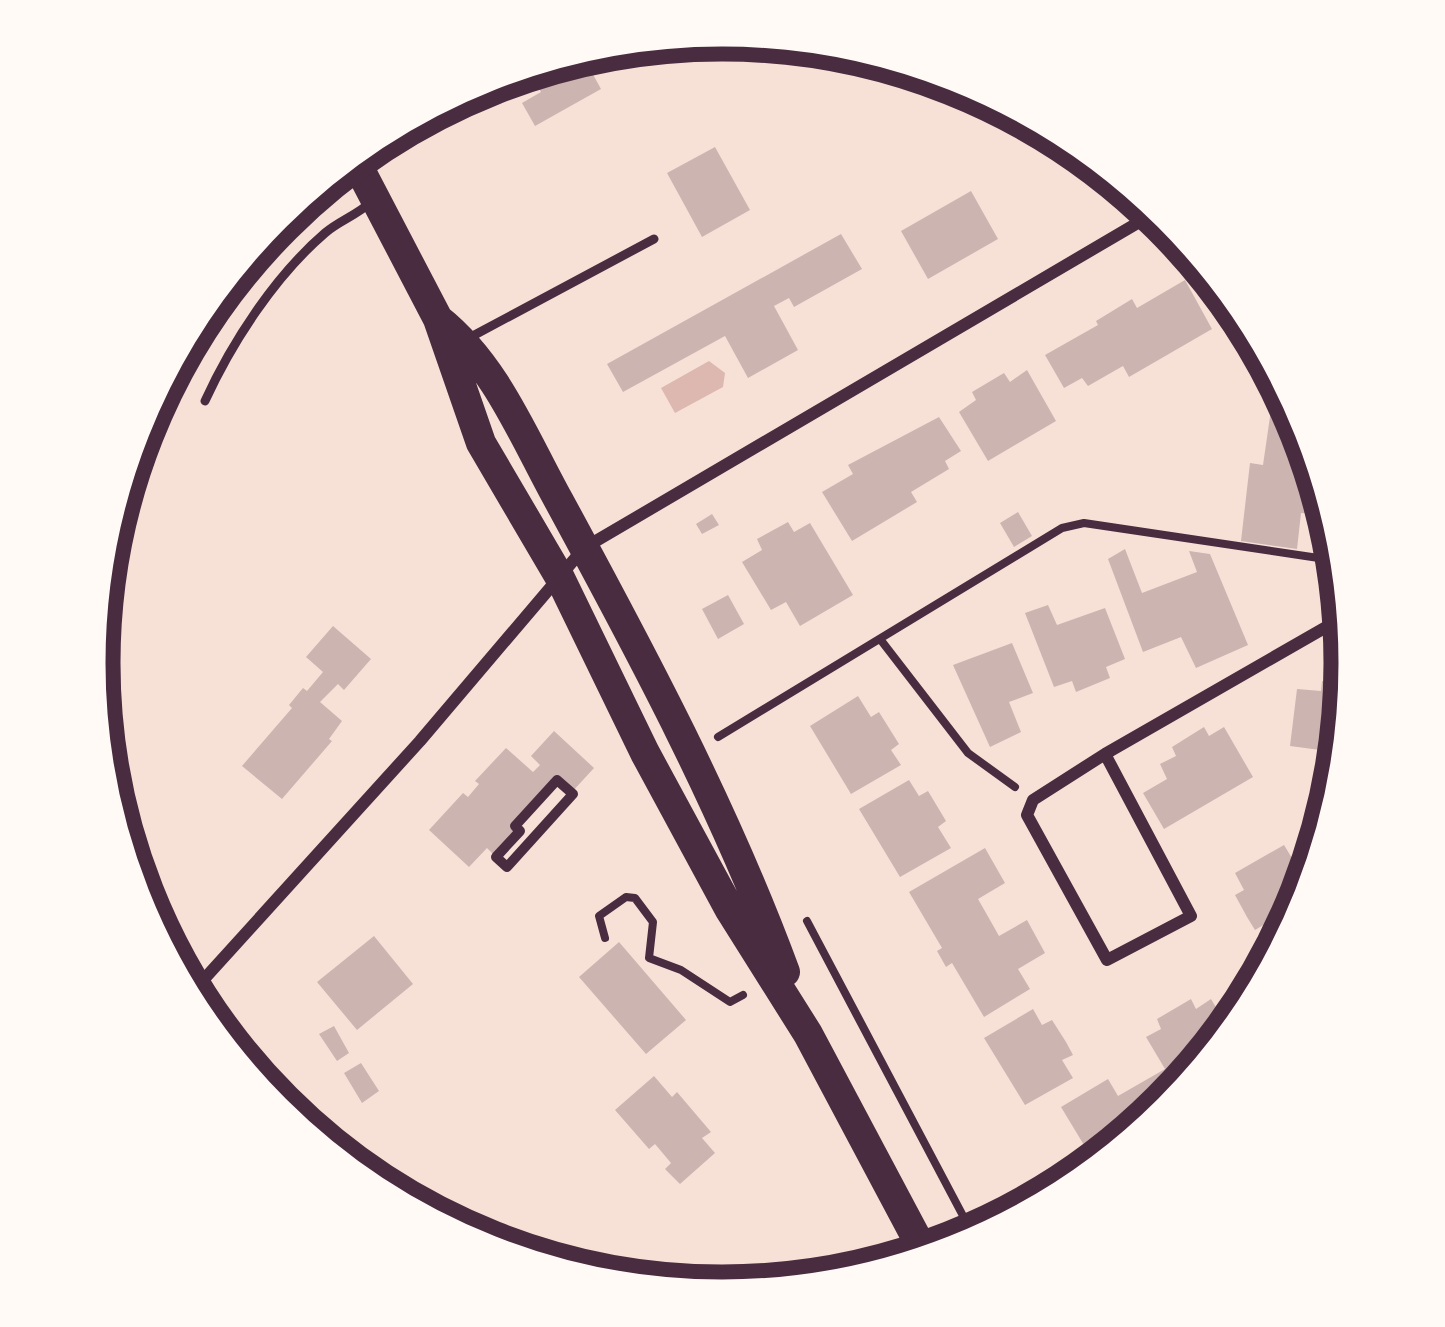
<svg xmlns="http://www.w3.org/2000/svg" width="1445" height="1327" font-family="'Public Sans',sans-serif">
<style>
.water{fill:#dcb8b0}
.building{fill:#ccb4b1}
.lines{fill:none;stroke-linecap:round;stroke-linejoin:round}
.path{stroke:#4a2c40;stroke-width:8}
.service{stroke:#4a2c40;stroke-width:9}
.pedestrian{stroke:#4a2c40;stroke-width:10}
.minor{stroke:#4a2c40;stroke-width:12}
.primary{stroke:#4a2c40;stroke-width:30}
.rim{fill:none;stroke:#4a2c40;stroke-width:15}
</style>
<rect width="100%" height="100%" fill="#f7e1d7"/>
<path class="water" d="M709,361L725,373L723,387L675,413L661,388Z"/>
<path class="building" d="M585,60L601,89L535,126L522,103L541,92L529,71Z
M715,147L750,210L702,237L667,173Z
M971,191L998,239L928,279L901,231Z
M841,234L862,269L794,307L789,298L774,306L798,350L748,378L725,336L623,392L607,364Z
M1185,280L1212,329L1129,377L1123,366L1088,386L1082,378L1064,388L1045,355L1098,325L1096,321L1132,299L1137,308Z
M1027,370L1056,421L988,461L959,412L976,400L972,392L1004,373L1010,382Z
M1272,403L1294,406L1305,423L1310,449L1307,471L1315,472L1318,488L1314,514L1301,513L1297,549L1241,541L1250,463L1263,465Z
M939,417L961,451L945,461L949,469L911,492L917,502L852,541L822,492L853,474L848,465Z
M1018,512L1032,536L1014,547L1000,523Z
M712,514L719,525L702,534L696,524Z
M788,522L794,532L810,523L853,595L800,626L786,602L771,610L742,562L762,550L757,539Z
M1125,549L1142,593L1197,572L1189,551L1210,554L1248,645L1196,668L1181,637L1143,652L1108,559Z
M728,595L744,624L718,639L702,609Z
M1048,605L1057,625L1105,608L1125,659L1106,667L1110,678L1076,692L1072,681L1054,687L1025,613Z
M333,626L371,659L344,690L338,684L320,702L342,721L329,739L332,741L282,799L242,766L292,708L289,705L303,688L307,691L323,672L306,657Z
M1012,643L1033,693L1009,702L1021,732L990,747L953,665Z
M1322,681L1349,686L1335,752L1290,746L1297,689L1321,691Z
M858,696L871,717L879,712L899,744L891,750L901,765L851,794L810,726Z
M1204,727L1209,736L1224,727L1253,777L1164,829L1143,793L1167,779L1160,764L1176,756L1172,747Z
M554,731L594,768L571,793L557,780L515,826L520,831L496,857L487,848L469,867L429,830L463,793L468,797L479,784L475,781L506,748L533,772L540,765L531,756Z
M909,780L919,796L928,791L946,821L938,827L951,848L900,877L859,809Z
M1284,845L1309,886L1305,905L1276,943L1265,924L1255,930L1247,917L1235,895L1244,890L1235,873Z
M985,848L1005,883L978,899L990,920L999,936L1027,920L1045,953L1018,969L1030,989L984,1017L952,963L946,967L937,951L942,948L909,892Z
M374,936L413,984L357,1030L317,982Z
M619,942L686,1020L646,1054L579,977Z
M1191,999L1196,1009L1211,999L1226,1024L1186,1082L1176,1089L1179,1094L1168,1110L1093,1160L1061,1107L1108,1079L1118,1096L1165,1069L1146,1037L1161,1029L1157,1019Z
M1033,1009L1042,1025L1052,1020L1066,1042L1073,1055L1062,1060L1073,1078L1025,1105L984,1038Z
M334,1026L349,1053L337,1061L319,1034Z
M361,1063L379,1091L362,1103L344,1073Z
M654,1076L672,1097L677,1092L711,1132L702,1138L715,1153L680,1184L665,1169L671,1163L655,1144L649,1149L615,1110Z
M303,1099L331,1146L282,1113Z"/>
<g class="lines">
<path class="path" d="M880,639L968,753L1015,787
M718,737L1062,528L1084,523L1332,560
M807,921L970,1229L966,1244
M605,938L599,916L626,897L635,898L653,922L649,958L681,970L730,1002L743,995"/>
<path class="service" d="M467,339L654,239
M205,401C232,342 275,276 325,233C339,221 357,215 371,202"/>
<path class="pedestrian" d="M557,780L573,794L507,867L496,857L520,831L515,826Z"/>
<path class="minor" d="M1105,754L1191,916L1107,960L1027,815L1033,800L1105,754L1328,626L1345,625
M196,988L420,741L584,548L1158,211"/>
<path class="primary" d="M357,164L438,319L481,443L559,576L645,753L730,910L808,1034L925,1254
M438,319C496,365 524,438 559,501C642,654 725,809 785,972"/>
</g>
<path d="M0 0H1445V1327H0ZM113 663a609 609 0 1 1 1218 0a609 609 0 1 1-1218 0Z" fill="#fffaf5" fill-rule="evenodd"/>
<path class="rim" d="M113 663a609 609 0 1 1 1218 0a609 609 0 1 1-1218 0Z"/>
</svg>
